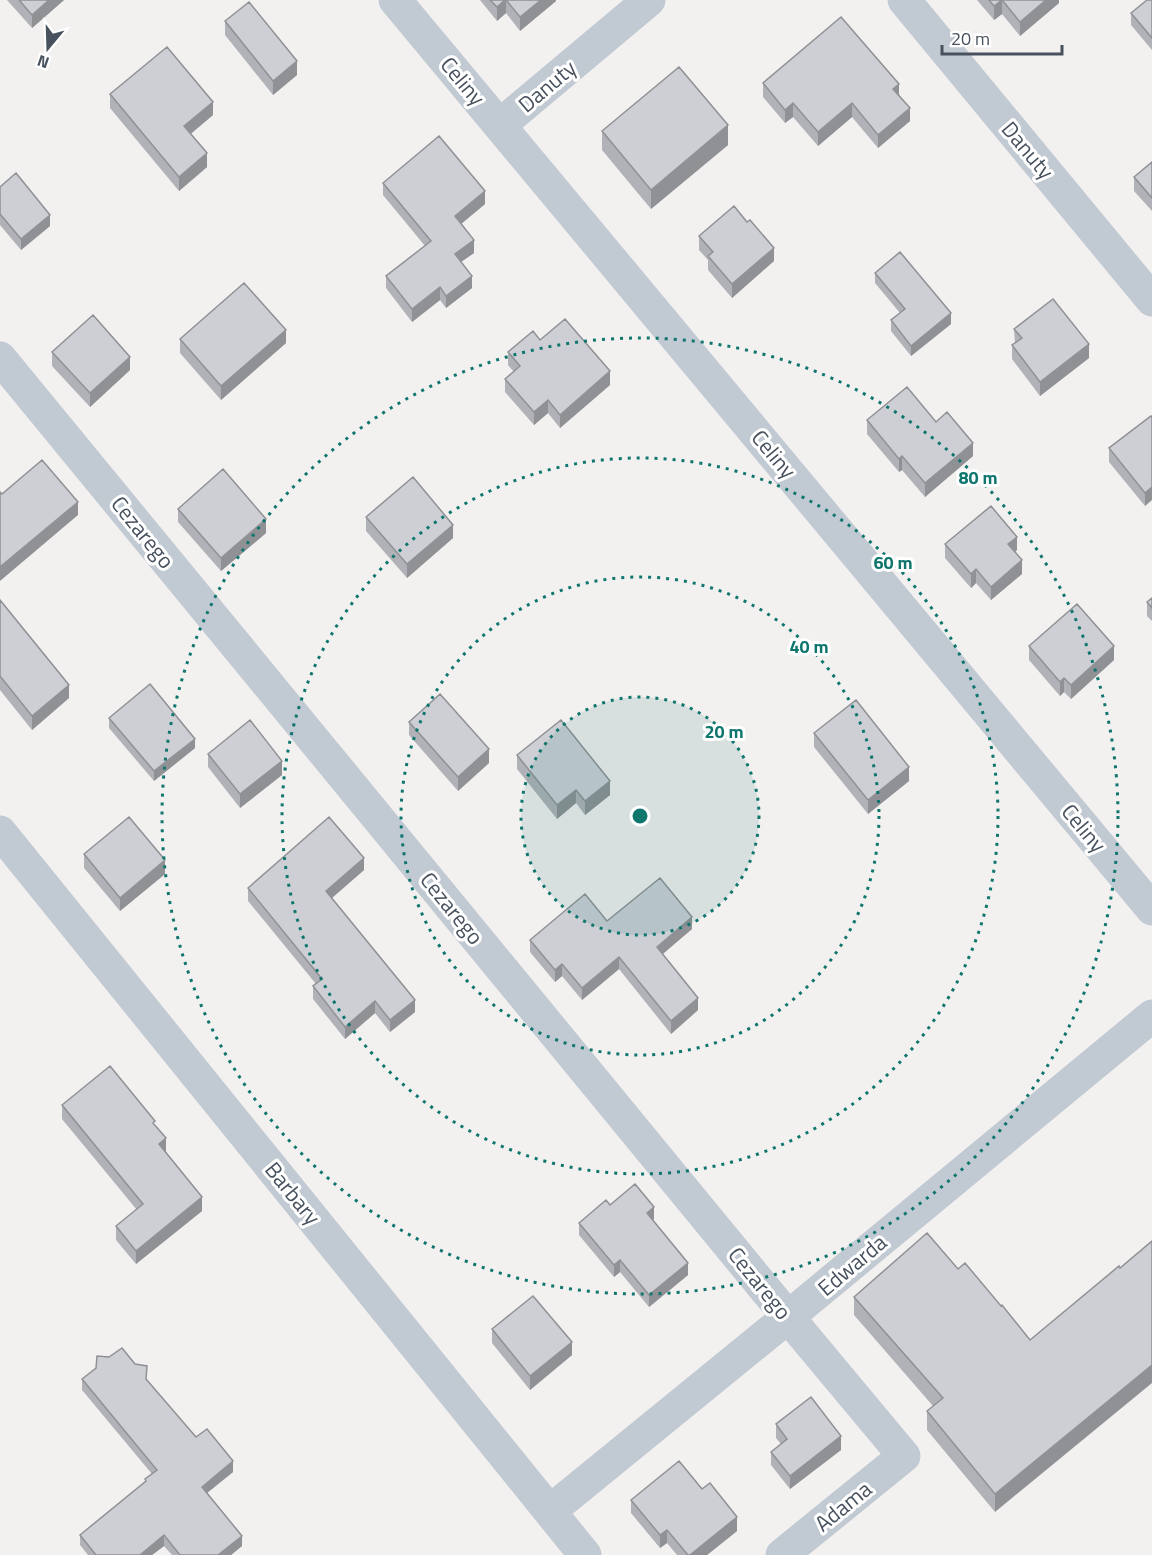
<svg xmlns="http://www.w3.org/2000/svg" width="1152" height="1555" font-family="'Titillium Web',sans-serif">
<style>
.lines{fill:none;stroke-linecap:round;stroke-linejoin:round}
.minor{stroke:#c1c9d2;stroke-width:33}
.wall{fill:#b0b2b7}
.shaded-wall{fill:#909195}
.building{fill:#cdcfd5;stroke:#909195;stroke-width:1.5}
.ring{fill:none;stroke:#0f766e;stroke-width:3;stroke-dasharray:3 6}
.labels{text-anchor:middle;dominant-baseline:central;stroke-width:6;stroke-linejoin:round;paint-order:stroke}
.street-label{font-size:22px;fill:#48525e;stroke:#fff}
.centre{fill:#0f766e;stroke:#fff;stroke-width:3}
.ring-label{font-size:18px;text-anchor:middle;font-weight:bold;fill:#0f766e;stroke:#fff;stroke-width:6;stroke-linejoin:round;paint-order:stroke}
</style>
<rect width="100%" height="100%" fill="#f3f0f0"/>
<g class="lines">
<path class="minor" d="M395,0L1152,909
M904,0L1152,300
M500,125L649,0
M0,358L788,1317L904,1456L782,1555
M0,832L585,1555
M550,1511L788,1317L1152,1016"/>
</g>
<path class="wall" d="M7,0H64L32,28Z
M480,0H556V1L520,31L506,13L497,21Z
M977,0H1059V3L1020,36L1002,14L994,20Z
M1152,0V50L1131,25V13Z
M225,21L297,75L273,95L225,35Z
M763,83L899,94L910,121L878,148L852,117L818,146L793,117L785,123L763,97Z
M110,94L213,115L191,134L207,167L179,191L110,108Z
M602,131L728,145L651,209L602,150Z
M1152,162V211L1134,191V177Z
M383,183L485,204L461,224L474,253L461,262L472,288L446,308L440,300L412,322L386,288V276L425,246L383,195Z
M0,187L50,226L21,250L0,225Z
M747,222L774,261L732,298L708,270V260L699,250V236Z
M875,273L951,324L911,356L891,331V320L900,313L875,283Z
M1014,329L1089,358L1040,396L1012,359V345L1015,343Z
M180,339L286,343L221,400L180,353Z
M540,340L610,385L560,428L548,413L534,425L505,392V379L514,372L508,365V352Z
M52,352L130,370L90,407L52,366Z
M1151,416L1145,506L1109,462V448Z
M867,420L936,422L973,456L925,497L902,470L899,472L867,434Z
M178,509L266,533L221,571L178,522Z
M366,517L453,538L407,578L366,531Z
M945,544L1017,550L1015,552L1022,574L991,600L976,583L971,588L945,558Z
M1152,598V621L1147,616V602Z
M0,600L69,698L32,730L0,690Z
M1029,646L1114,660L1071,699L1064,692L1060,696L1029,660Z
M109,718L195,748L154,781L109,728Z
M409,722L489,763L458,791L409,735Z
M814,733L909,781L868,814L814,747Z
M208,754L282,775L240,808L208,767Z
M517,755L610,795L585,815L576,803L557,819L517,769Z
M84,854L165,874L120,911L84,868Z
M364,870L332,898L415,1012L390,1032L375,1013L345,1039L313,999V986L316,984L248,901V888Z
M607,921L692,929L662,954L698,1010L671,1034L619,969L582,1000L562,976L555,982L530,952V940Z
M62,1105L155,1125L166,1151L165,1152L202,1211L136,1264L116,1240V1226L137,1210L62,1119Z
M610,1205L654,1219L653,1220L688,1275L649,1307L620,1272L614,1277L579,1235V1223Z
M958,1269L1001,1306L995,1512L927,1430V1411L933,1406L854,1315V1297Z
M492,1329L572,1355L530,1390L492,1343Z
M82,1379L147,1380L196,1437L233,1472L207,1493L242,1546L231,1555H172L164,1546L152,1555H88L80,1545V1535L145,1482V1479L152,1474L82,1390Z
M776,1424L841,1450L790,1489L771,1465V1452L781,1444L776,1438Z
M631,1500L737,1531L707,1555H677L667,1543L660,1548L631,1513Z"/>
<path class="shaded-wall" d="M49,0H64L32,28V15Z
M506,0V13L497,21V7Z
M541,0H556V1L520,31V17Z
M1002,0V14L994,20V6Z
M1046,0H1059V3L1020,36V22Z
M297,61V75L273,95V81Z
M899,84V98L893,89Z
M213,102V115L184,139V126Z
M793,103V117L785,123V110Z
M852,103V117L818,146V132Z
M910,108V121L878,148V135Z
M728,125V145L651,209V190Z
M207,153V167L179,191V177Z
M485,191V204L455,229V216Z
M50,215V226L21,250V239Z
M474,240V253L455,266V254Z
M774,248V261L732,298V284Z
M472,276V288L446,308V296Z
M440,287V300L412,322V309Z
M951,313V324L911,356V346Z
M286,330V343L221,400V386Z
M1089,344V358L1040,396V382Z
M130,357V370L90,407V393Z
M610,371V385L560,428V415Z
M548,400V413L534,425V412Z
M973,443V456L925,497V483Z
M902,456V470L899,472V459Z
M1152,487V500L1145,506V493Z
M78,502V515L0,581V567Z
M266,519V533L221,571V558Z
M453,525V538L407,578V564Z
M1017,537V550L1008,558V544Z
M1022,560V574L991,600V587Z
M976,569V583L971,588V574Z
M1114,646V660L1071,699V685Z
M1064,678V692L1060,696V682Z
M69,685V698L32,730V716Z
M195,739V748L154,781V771Z
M489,749V763L458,791V777Z
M282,761V775L240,808V794Z
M909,767V781L868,814V800Z
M610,781V795L585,815V801Z
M576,790V803L557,819V805Z
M364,858V870L326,903V891Z
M165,860V874L120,911V898Z
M692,917V929L657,959V947Z
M619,957V969L582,1000V988Z
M562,964V976L555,982V970Z
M698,998V1010L671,1034V1021Z
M415,1000V1012L390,1032V1020Z
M375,1001V1013L345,1039V1027Z
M166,1138V1151L159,1158V1144Z
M202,1197V1211L136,1264V1251Z
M654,1207V1219L647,1225V1213Z
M620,1260V1272L614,1277V1265Z
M688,1263V1275L649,1307V1295Z
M572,1342V1355L530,1390V1376Z
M1152,1365V1383L995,1512V1494Z
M841,1436V1450L790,1489V1476Z
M233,1461V1472L202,1497V1487Z
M737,1517V1531L707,1555H690Z
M667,1530V1543L660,1548V1535Z
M164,1535V1546L152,1555H140Z
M242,1536V1546L231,1555H218Z"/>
<path class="building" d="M19,0H49L32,15Z
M490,0H505L497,7Z
M506,0H541L520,17Z
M989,0H1046L1020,22L1002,0L994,6Z
M1147,0H1152V38L1131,13Z
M249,2L297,61L273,81L225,21Z
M841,17L899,84L893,89L910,108L878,135L852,103L818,132L793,103L785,110L763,83Z
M167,47L213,102L184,126L207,153L179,177L110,94Z
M679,67L728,125L651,190L602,131Z
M439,136L485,191L455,216L474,240L455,254L472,276L446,296L440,287L412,309L386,276L431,241L383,183Z
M1152,162V198L1134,177Z
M16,173L50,215L21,239L0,214V187Z
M734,206L747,222L750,220L774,248L732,284L708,256L713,252L699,236Z
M900,252L951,313L911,346L891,320L905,309L875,273Z
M244,283L286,330L221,386L180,339Z
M1053,299L1089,344L1040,382L1012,345L1022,338L1014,329Z
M93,315L130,357L90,393L52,352Z
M565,319L610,371L560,415L548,400L534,412L505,379L520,366L508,352L533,331L540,340Z
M907,387L936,422L947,412L973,443L925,483L902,456L899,459L867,420Z
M1151,416L1152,418V487L1145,493L1109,448Z
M42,460L78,502L0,567V492L2,494Z
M223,469L266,519L221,558L178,509Z
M413,477L453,525L407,564L366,517Z
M991,506L1017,537L1008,544L1022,560L991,587L976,569L971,574L945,544Z
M1152,598V608L1147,602Z
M0,600L69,685L32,716L0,676Z
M1077,604L1114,646L1071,685L1064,678L1060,682L1029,646Z
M150,684L195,739L154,771L109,718Z
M440,694L489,749L458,777L409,722Z
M856,700L909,767L868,800L814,733Z
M250,720L282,761L240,794L208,754Z
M561,720L610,781L585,801L576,790L557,805L517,755Z
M129,817L165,860L120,898L84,854Z
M329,817L364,858L326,891L415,1000L390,1020L375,1001L345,1027L313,986L322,979L248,888Z
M660,878L692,917L657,947L698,998L671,1021L619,957L582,988L562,964L555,970L530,940L585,894L607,921Z
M110,1066L155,1121L153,1123L166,1138L159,1144L202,1197L136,1251L116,1226L143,1204L62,1105Z
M635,1184L654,1207L647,1213L688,1263L649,1295L620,1260L614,1265L579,1223L606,1200L610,1205Z
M927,1233L958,1269L965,1263L1001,1306L1002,1305L1030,1340L1119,1266L1120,1268L1152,1241V1365L995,1494L927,1411L943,1398L854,1297Z
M533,1296L572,1342L530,1376L492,1329Z
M122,1348L135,1364L147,1366L146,1379L196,1437L207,1429L233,1461L202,1487L242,1536L218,1555H180L164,1535L140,1555H96L80,1535L146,1481L145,1479L157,1470L82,1379L96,1368L97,1356L109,1357Z
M811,1397L841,1436L790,1476L771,1452L787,1439L776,1424Z
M679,1461L702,1489L710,1483L737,1517L690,1555H688L667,1530L660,1535L631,1500Z"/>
<circle cx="640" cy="816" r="119" fill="#0f766e" fill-opacity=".12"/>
<g class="ring">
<circle cx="640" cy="816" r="119"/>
<circle cx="640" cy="816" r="239"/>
<circle cx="640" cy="816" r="358"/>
<circle cx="640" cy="816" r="478"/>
</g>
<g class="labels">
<g class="street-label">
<text transform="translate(463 81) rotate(50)">Celiny</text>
<text transform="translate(547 86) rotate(-40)">Danuty</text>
<text transform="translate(1028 150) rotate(50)">Danuty</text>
<text transform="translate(774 454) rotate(50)">Celiny</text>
<text transform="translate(143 532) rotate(51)">Cezarego</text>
<text transform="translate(1084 828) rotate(50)">Celiny</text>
<text transform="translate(452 908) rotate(51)">Cezarego</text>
<text transform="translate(293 1193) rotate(51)">Barbary</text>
<text transform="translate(852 1265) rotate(-40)">Edwarda</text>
<text transform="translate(760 1283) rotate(51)">Cezarego</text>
<text transform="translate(843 1506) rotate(-39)">Adama</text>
</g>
</g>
<circle cx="640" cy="816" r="9" class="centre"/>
<g class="ring-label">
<text x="978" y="484">80 m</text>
<text x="893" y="569">60 m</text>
<text x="809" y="653">40 m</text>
<text x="724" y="738">20 m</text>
</g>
<g transform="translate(48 48) rotate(199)" stroke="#ffffff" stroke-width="4.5" paint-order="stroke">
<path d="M0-4.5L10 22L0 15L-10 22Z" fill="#48525e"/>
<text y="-9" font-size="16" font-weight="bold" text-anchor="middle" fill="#48525e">N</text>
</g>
<path d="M942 45v9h120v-9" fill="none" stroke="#48525e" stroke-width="3"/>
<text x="951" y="45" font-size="18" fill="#48525e" stroke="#ffffff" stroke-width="4.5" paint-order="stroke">20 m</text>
</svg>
